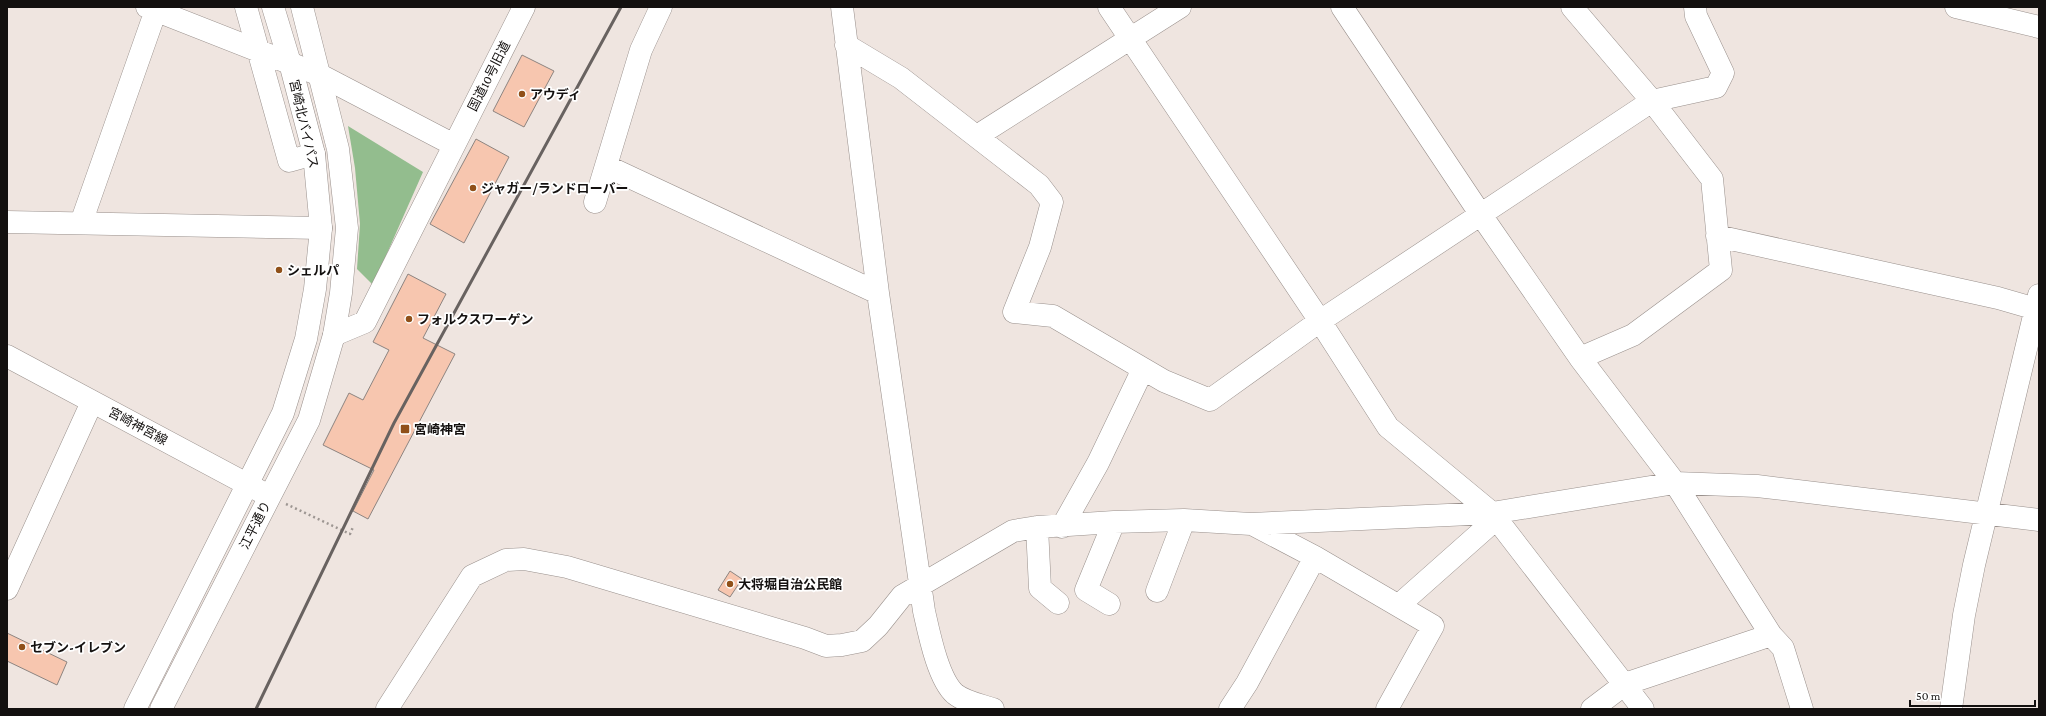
<svg xmlns="http://www.w3.org/2000/svg" width="2046" height="716" font-family="'Crimson Pro','Noto Sans JP',serif">
<style>
.forest{fill:#93bd8e}
.building{fill:#f7c6af;stroke:#8d8480}
.lines{fill:none;stroke-linecap:round;stroke-linejoin:round}
.minor-casing{stroke:#99908c;stroke-width:23}
.major-casing{stroke:#99908c;stroke-width:23}
.highway-casing{stroke:#99908c;stroke-width:23}
.path{stroke:#9d9692;stroke-width:2.5;stroke-dasharray:2 3;stroke-linecap:butt}
.minor{stroke:#fff;stroke-width:22}
.major{stroke:#fff;stroke-width:22}
.highway{stroke:#fff;stroke-width:22}
.rail{stroke:#686260;stroke-width:3}
.poi-dot{fill:#905019;stroke:#fff;stroke-width:1.5}
.labels{text-anchor:middle;dominant-baseline:central;stroke-width:3.5;stroke-linejoin:round;paint-order:stroke}
.street-label{font-size:13px;fill:#13100f;stroke:#fff}
.poi-label{font-size:13px;font-weight:bold;fill:#13100f;stroke:#fff;text-anchor:start}
</style>
<rect width="100%" height="100%" fill="#efe5e0"/>
<path class="forest" d="M348,126L423,172L373,285L357,269L360,224L355,168Z"/>
<path class="building" d="M522,55L554,71L524,127L493,111Z
M476,139L509,157L464,243L430,224Z
M408,274L446,294L423,338L455,354L368,519L353,511L374,470L323,445L349,393L363,400L389,350L373,342Z
M730,571L742,579L730,597L718,590Z
M7,633L67,662L57,685L7,661Z"/>
<g class="lines">
<g class="minor-casing">
<path id="minor" d="M147,7L320,75L454,145
M246,7L289,161L314,154
M842,7L878,293L924,611C929,633 938,679 955,694C965,702 981,705 993,709
M1109,7L1320,321L1388,427L1492,513L1643,709
M1342,7L1481,215L1580,358L1675,483L1771,635L1783,648L1802,709
M1572,7L1652,101L1712,179L1721,270L1633,335L1580,358
M1956,7L2039,27
M846,45L901,78L1039,185L1052,202L1040,247L1014,312L1053,316L1164,381L1210,400L1320,321L1652,101L1716,87L1723,73L1696,16L1695,7
M977,136L1180,7
M606,166L878,293
M595,202L641,50L661,7
M7,222L321,228
M81,223L156,10
M1717,236L1998,298L2036,309
M334,335L365,322L524,7
M1037,527L1040,588L1058,603
M1062,527L1098,463L1143,369
M1315,557L1433,626L1387,709
M7,589L92,402
M1157,591L1184,520
M1109,604L1086,590L1114,522
M1399,605L1496,519
M387,709L472,576L506,560L524,559L567,567L805,638L826,646L842,645L862,641L878,626L902,596L1013,531L1037,527L1114,522L1184,520L1251,524L1492,513L1675,483L1757,486L2039,520
M1230,709L1247,683L1315,557L1252,524
M1592,709L1625,684L1771,635
M1951,709L1964,615L1974,565L2039,295"/>
</g>
<g class="major-casing">
<path id="major" d="M7,356L269,496"/>
</g>
<g class="highway-casing">
<path id="highway" d="M135,709L283,413L306,339L315,289L321,228L314,154L290,63L273,7
M161,709L309,420L334,335L341,293L347,228L338,149L302,7"/>
</g>
<path class="path" d="M286,504L350,534L353,527"/>
<use href="#minor" class="minor"/>
<use href="#major" class="major"/>
<use href="#highway" class="highway"/>
<path class="rail" d="M256,709L394,423L621,7"/>
</g>
<g class="poi-dot">
<circle cx="522" cy="94" r="4"/>
<circle cx="473" cy="188" r="4"/>
<circle cx="279" cy="270" r="4"/>
<circle cx="409" cy="319" r="4"/>
<rect x="400" y="424" width="10" height="10" rx="2"/>
<circle cx="730" cy="584" r="4"/>
<circle cx="22" cy="647" r="4"/>
</g>
<g class="labels">
<g class="street-label">
<text transform="translate(489 76) rotate(-63)">国道10号旧道</text>
<text transform="translate(304 124) rotate(77)">宮崎北バイパス</text>
<text transform="translate(138 426) rotate(28)">宮崎神宮線</text>
<text transform="translate(255 525) rotate(-63)">江平通り</text>
</g>
<g class="poi-label">
<text x="530" y="94">アウディ</text>
<text x="481" y="188">ジャガー/ランドローバー</text>
<text x="287" y="270">シェルパ</text>
<text x="417" y="319">フォルクスワーゲン</text>
<text x="414" y="429">宮崎神宮</text>
<text x="738" y="584">大将堀自治公民館</text>
<text x="30" y="647">セブン-イレブン</text>
</g>
</g>
<rect width="2046" height="716" fill="none" stroke="#13100f" stroke-width="16"/>
<path d="M1910 700v6h125v-6" fill="none" stroke="#13100f" stroke-width="2"/>
<text x="1916" y="700" font-size="12" fill="#13100f" stroke="#ffffff" stroke-width="3" paint-order="stroke">50 m</text>
</svg>
